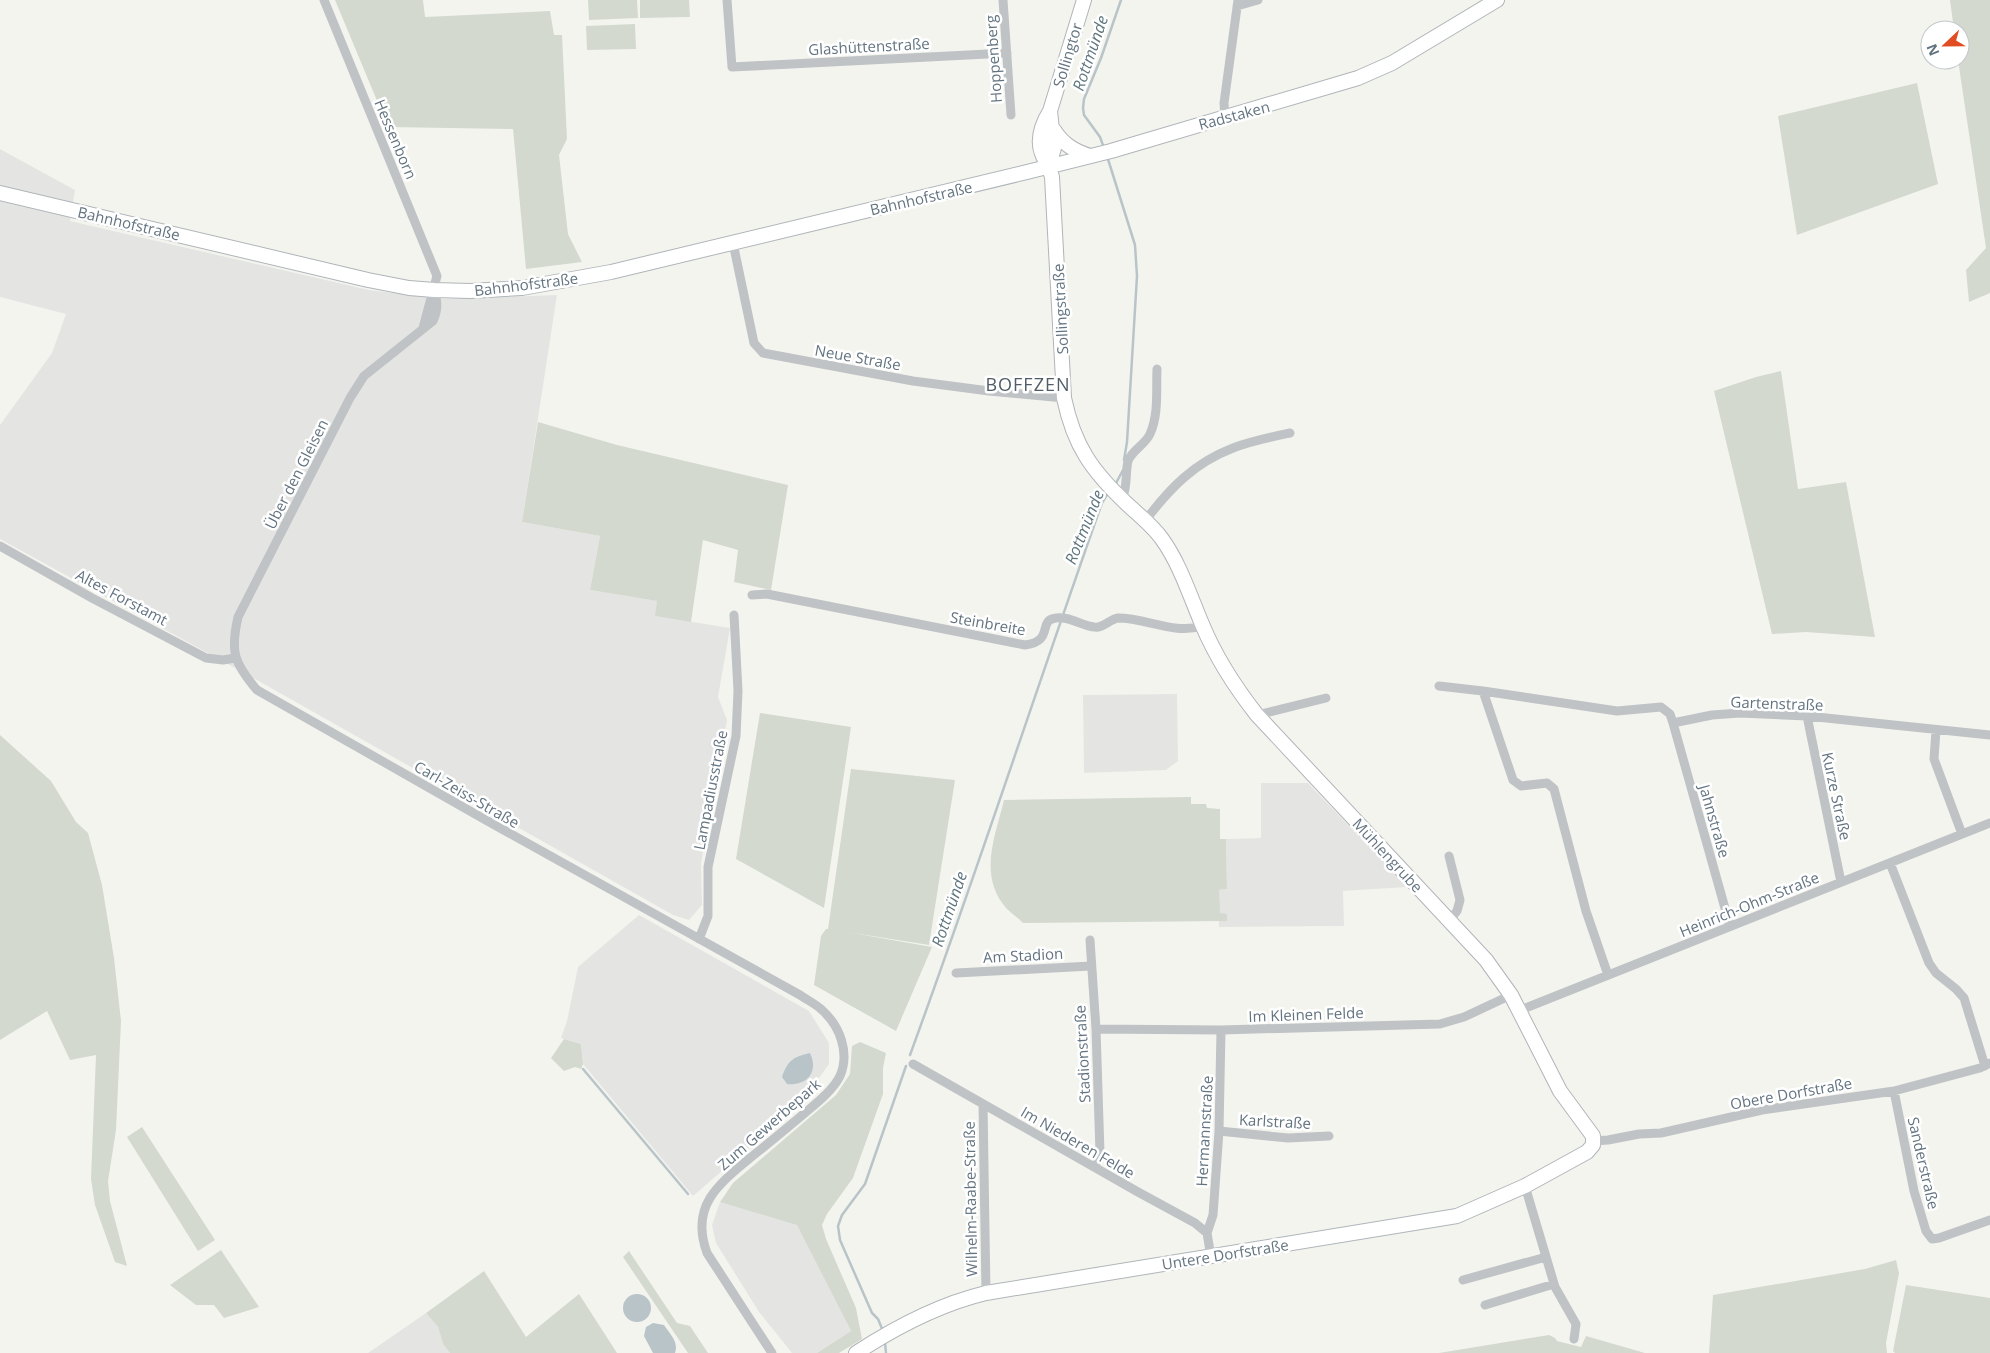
<svg xmlns="http://www.w3.org/2000/svg" width="1990" height="1353" font-family="'Open Sans',sans-serif">
<style>
.built{fill:#e4e5e3}
.green{fill:#d3d9cf}
.water{fill:#b9c4c9}
.lines{fill:none;stroke-linecap:round;stroke-linejoin:round}
.stream{stroke:#b9c4c9;stroke-width:2.5}
.secondary-casing{stroke:#afb5b9;stroke-width:16}
.street{stroke:#bfc3c6;stroke-width:9}
.secondary{stroke:#fff;stroke-width:14}
.labels{text-anchor:middle;dominant-baseline:central;stroke-width:5;stroke-linejoin:round;paint-order:stroke}
.street-label{font-size:15px;fill:#637480;stroke:#fff}
.water-label{font-size:16px;font-style:italic;fill:#5f767f;stroke:#fff}
.quarter-label{font-size:18px;letter-spacing:1px;fill:#515d66;stroke:#fff}
</style>
<rect width="100%" height="100%" fill="#f4f4ef"/>
<path class="built" d="M0,149L75,190L70,221L369,290L442,299L557,295L522,522L600,536L590,590L658,601L656,616L730,628L718,697L727,720L701,864L702,905L689,920L673,915L255,679L0,539V425L52,353L66,314L0,297Z
M1177,694L1178,761L1166,770L1084,773L1083,695Z
M1261,783H1308L1407,887L1343,891L1344,926L1219,927V890L1227,889L1226,839L1261,838Z
M639,915L809,1011L829,1043V1064L803,1101L693,1196L583,1064L581,1044L561,1038L567,1021L578,967Z
M720,1202L797,1224L851,1331L817,1353H792L759,1312L716,1243L712,1225Z
M426,1313L438,1327L443,1344L450,1353H368Z"/>
<path class="green" d="M335,0H423L425,17L550,11L554,35H562L567,139L559,155L568,234L582,262L526,269L513,129L388,127Z
M588,0H637L638,18L589,20Z
M640,0H689L690,17L640,18Z
M1950,0H1990V293L1969,302L1966,270L1986,248L1958,60H1960V30H1954Z
M635,24L636,49L587,50L586,26Z
M1917,83L1938,184L1797,235L1778,116Z
M1781,371L1798,489L1846,482L1875,637L1806,632L1772,634L1714,391L1756,377Z
M538,422L617,445L788,485L771,590L734,582L738,550L703,540L691,622L655,616L657,601L590,590L600,536L522,522Z
M760,713L851,727L824,908L736,859Z
M0,735L51,781L76,822L88,833L102,885L114,958L121,1021L116,1130L108,1181L110,1201L127,1266L115,1262L95,1205L91,1179L96,1055L70,1060L47,1011L0,1040Z
M851,769L955,780L929,945L847,932L932,947L896,1031L814,985L821,936L826,929H828Z
M1191,797V804H1206L1207,808L1220,809V839H1226L1227,889L1219,890L1220,913L1227,914V921L1023,923C1018,918 1011,913 1006,908C978,875 995,837 1004,800Z
M564,1039L581,1044L583,1064L581,1069L575,1067L564,1071L551,1058Z
M860,1042L886,1053L883,1068V1094L853,1178L827,1214L822,1225L826,1239L856,1308L862,1339L839,1353H817L851,1331L797,1225L720,1202L733,1183L836,1095L850,1074L852,1046Z
M142,1127L215,1240L198,1251L127,1137Z
M221,1250L259,1307L224,1318L214,1305H196L170,1285Z
M629,1251L677,1323L690,1326L708,1353H688L623,1257Z
M1896,1260L1899,1273L1886,1343L1887,1353H1709L1713,1295L1865,1269Z
M484,1271L526,1337L579,1294L617,1353H450L443,1344L438,1327L426,1313Z
M1906,1285L1990,1298V1353H1895L1893,1351Z
M1549,1335L1555,1338L1557,1341L1581,1347L1586,1336L1645,1353H1439Z"/>
<path class="water" d="M810,1053C819,1072 807,1086 787,1084L782,1077C788,1060 793,1057 810,1053Z
M623 1308a14 14 0 1 1 28 0a14 14 0 1 1-28 0Z
M653,1323L664,1325C670,1334 679,1342 675,1353H653L644,1336L646,1327Z"/>
<g class="lines">
<path class="stream" d="M1104,148L1100,137L1084,115L1083,108L1084,99L1101,58L1121,0
M1107,156L1135,245L1137,276L1127,442L1124,460
M1115,485L1123,470
M910,1055C977,872 1037,687 1102,503L1108,493
M583,1069L688,1194
M883,1331L878,1319L872,1313L840,1240L838,1226L842,1215L865,1184L906,1066
M885,1342L886,1353"/>
<g class="secondary-casing">
<path id="secondary" d="M1054,130C1063,144 1074,151 1090,156
M1049,166L1054,148L1050,111
M0,193L368,280L409,288L434,290L470,291L522,288L611,272L1027,172L1111,151L1358,78L1392,63L1497,0
M856,1353C896,1327 940,1304 986,1293L1457,1216L1525,1186L1587,1152L1593,1145V1136L1560,1091L1511,995L1486,960L1257,715C1235,687 1216,658 1202,624C1190,596 1180,564 1162,539C1153,526 1139,515 1127,504C1092,471 1074,446 1064,398L1052,177C1050,169 1046,163 1043,156C1036,141 1042,124 1050,111L1084,0"/>
</g>
<path class="street" d="M324,0L437,276L423,328
M727,0L732,67L1007,53
M1003,0L1011,115
M1237,6L1258,0
M1225,118L1224,103L1238,0
M733,243L754,343L763,353L913,381L989,391L1064,398
M434,290C438,302 438,310 433,321L364,376L350,398L238,617C230,652 234,663 257,690L484,819L800,995C807,1000 816,1004 822,1010C840,1026 850,1053 840,1076C833,1090 818,1102 806,1112C788,1127 769,1143 750,1158C736,1170 720,1182 710,1198C699,1216 700,1234 707,1253L772,1353
M1122,499C1128,486 1125,474 1128,461C1132,450 1145,445 1150,434C1159,414 1156,390 1157,369
M1145,521C1170,488 1194,463 1233,448C1251,441 1271,437 1290,433
M0,546L92,598L206,658L223,660L235,658
M752,595L767,594L1025,645C1055,641 1037,620 1056,618C1068,616 1081,625 1094,627C1102,629 1110,619 1118,618C1147,618 1174,635 1203,626
M1439,686L1483,691L1617,711L1661,707L1670,714L1673,723L1712,715L1740,713L1807,716L1990,735
M1483,691L1513,780L1521,786L1547,783L1554,789L1586,911L1608,975
M1257,715L1326,698
M1807,716L1841,882
M1673,723L1730,926
M1936,730L1934,759L1962,834
M1890,863L1929,963L1936,973L1956,989L1964,998L1985,1066
M1449,921L1457,911L1460,900L1449,856
M699,939L708,916V867L736,736L738,691L734,615
M1090,940L1096,1029L1100,1153L1095,1167
M956,973L1091,966
M1518,1011L1990,823
M1096,1029L1221,1030L1440,1024L1464,1017L1511,995
M913,1064L1138,1192L1195,1223L1207,1233L1211,1257
M1894,1091L1914,1191L1926,1231L1932,1239L1939,1238L1990,1220
M983,1104L986,1293
M1219,1131L1288,1138L1329,1136
M1594,1141L1608,1140L1639,1134L1661,1133L1762,1110L1894,1091L1980,1068L1990,1063
M1525,1186L1555,1287L1576,1324L1574,1339
M1207,1233L1213,1215L1219,1131L1221,1030
M1463,1280L1546,1257
M1485,1305L1554,1284"/>
<use href="#secondary" class="secondary"/>
</g>
<g class="labels">
<g class="street-label">
<text transform="translate(869 46) rotate(-3)">Glashüttenstraße</text>
<text transform="translate(1067 55) rotate(-73)">Sollingtor</text>
<text transform="translate(993 59) rotate(-94)">Hoppenberg</text>
<text transform="translate(1234 115) rotate(-15)">Radstaken</text>
<text transform="translate(396 139) rotate(67)">Hessenborn</text>
<text transform="translate(921 198) rotate(-13)">Bahnhofstraße</text>
<text transform="translate(129 223) rotate(13)">Bahnhofstraße</text>
<text transform="translate(526 284) rotate(-7)">Bahnhofstraße</text>
<text transform="translate(1060 309) rotate(-93)">Sollingstraße</text>
<text transform="translate(858 357) rotate(10)">Neue Straße</text>
<text transform="translate(296 474) rotate(-63)">Über den Gleisen</text>
<text transform="translate(122 597) rotate(28)">Altes Forstamt</text>
<text transform="translate(988 623) rotate(10)">Steinbreite</text>
<text transform="translate(1777 703) rotate(2)">Gartenstraße</text>
<text transform="translate(710 790) rotate(-79)">Lampadiusstraße</text>
<text transform="translate(467 794) rotate(30)">Carl-Zeiss-Straße</text>
<text transform="translate(1837 796) rotate(78)">Kurze Straße</text>
<text transform="translate(1715 821) rotate(74)">Jahnstraße</text>
<text transform="translate(1388 855) rotate(47)">Mühlengrube</text>
<text transform="translate(1749 904) rotate(-22)">Heinrich-Ohm-Straße</text>
<text transform="translate(1023 955) rotate(-3)">Am Stadion</text>
<text transform="translate(1306 1014) rotate(-2)">Im Kleinen Felde</text>
<text transform="translate(1082 1054) rotate(-93)">Stadionstraße</text>
<text transform="translate(1791 1093) rotate(-10)">Obere Dorfstraße</text>
<text transform="translate(1275 1121) rotate(3)">Karlstraße</text>
<text transform="translate(769 1124) rotate(-41)">Zum Gewerbepark</text>
<text transform="translate(1204 1131) rotate(-87)">Hermannstraße</text>
<text transform="translate(1078 1142) rotate(30)">Im Niederen Felde</text>
<text transform="translate(1924 1163) rotate(77)">Sanderstraße</text>
<text transform="translate(970 1199) rotate(-91)">Wilhelm-Raabe-Straße</text>
<text transform="translate(1225 1254) rotate(-9)">Untere Dorfstraße</text>
</g>
<g class="water-label">
<text transform="translate(1090 53) rotate(-71)">Rottmünde</text>
<text transform="translate(1084 527) rotate(-68)">Rottmünde</text>
<text transform="translate(949 909) rotate(-71)">Rottmünde</text>
</g>
<g class="quarter-label">
<text x="1028" y="384">BOFFZEN</text>
</g>
</g>
<g transform="translate(1945 45) rotate(248)"><circle r="24" fill="#ffffff" stroke="#c1c7cc"/>
<path d="M0-4L9 19L0 12L-9 19Z" fill="#e14c23"/>
<text y="-8" font-size="14" font-weight="bold" text-anchor="middle" fill="#637480">N</text>
</g>
</svg>
